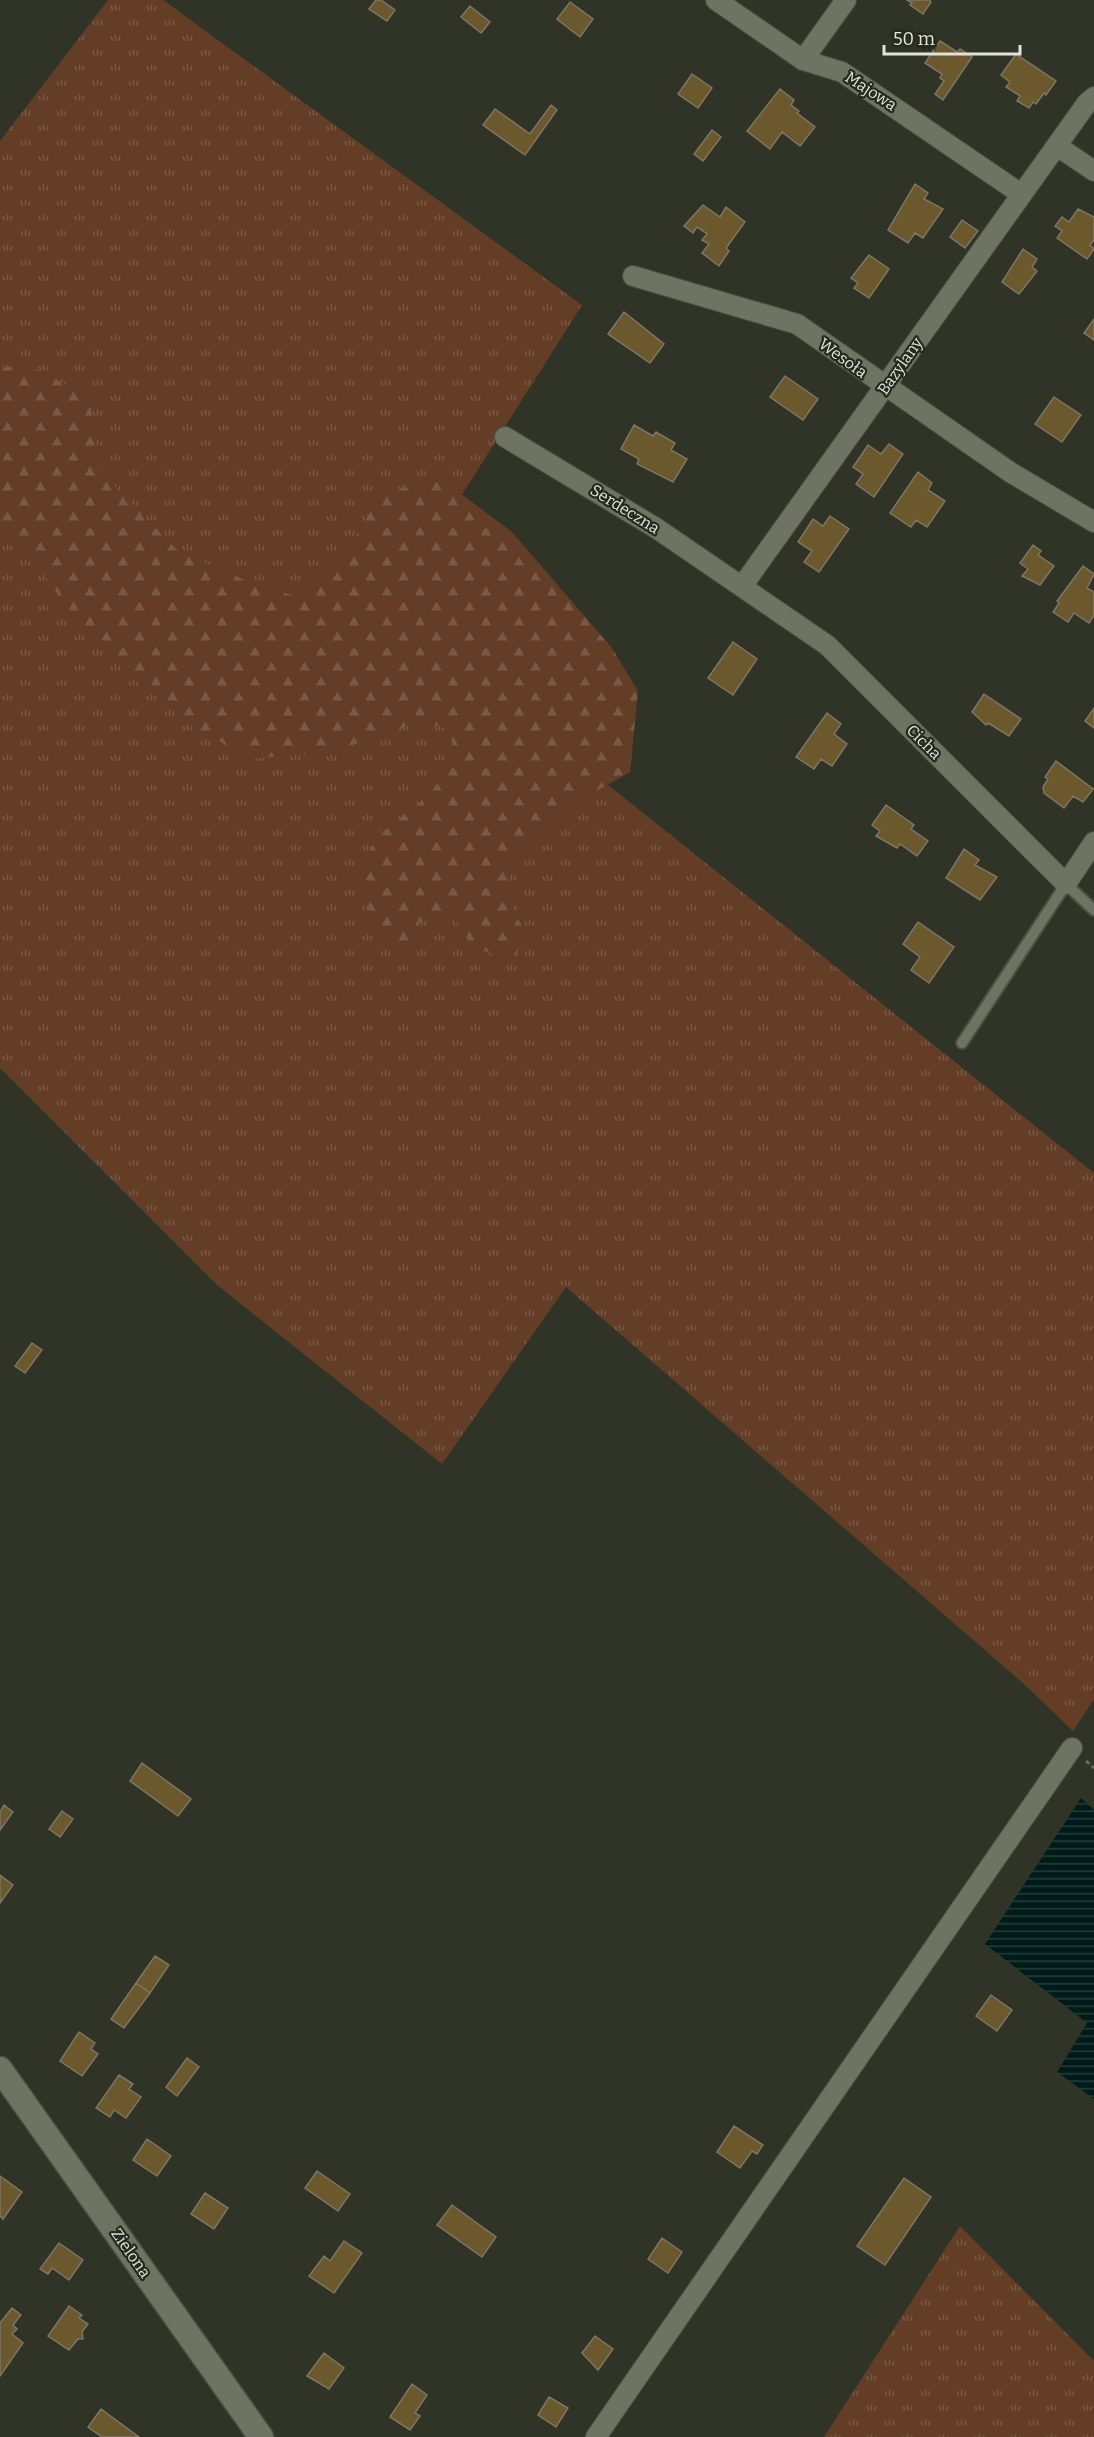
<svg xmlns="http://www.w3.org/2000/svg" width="1094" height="2437" font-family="Bitter,serif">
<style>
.grass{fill:url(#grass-tufts)}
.forest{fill:url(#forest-firs)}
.water{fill:url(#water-rules)}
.building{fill:#6b582d;stroke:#7d7666;stroke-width:1.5}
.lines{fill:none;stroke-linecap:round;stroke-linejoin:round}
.service-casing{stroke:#4c4f43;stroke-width:14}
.minor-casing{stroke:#4c4f43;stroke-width:22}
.tertiary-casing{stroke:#4c4f43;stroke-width:27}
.path{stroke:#66695d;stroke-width:3;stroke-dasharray:4.5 3;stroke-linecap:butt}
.service{stroke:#6e7363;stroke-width:10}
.minor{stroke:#6e7363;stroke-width:20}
.tertiary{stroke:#6e7363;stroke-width:24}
.labels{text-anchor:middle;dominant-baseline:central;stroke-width:4.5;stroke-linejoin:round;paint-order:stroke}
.street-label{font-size:16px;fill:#e1e4db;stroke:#262a1c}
</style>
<defs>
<pattern id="grass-tufts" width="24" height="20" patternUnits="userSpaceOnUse" patternTransform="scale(1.5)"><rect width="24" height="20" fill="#633d26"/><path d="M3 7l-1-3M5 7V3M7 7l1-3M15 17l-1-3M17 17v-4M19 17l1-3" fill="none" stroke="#795945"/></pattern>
<pattern id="forest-firs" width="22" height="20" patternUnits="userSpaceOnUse" patternTransform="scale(1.5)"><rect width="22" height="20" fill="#633d26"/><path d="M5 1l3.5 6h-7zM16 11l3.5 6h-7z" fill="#795945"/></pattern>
<pattern id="water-rules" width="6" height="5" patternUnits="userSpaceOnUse" patternTransform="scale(1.5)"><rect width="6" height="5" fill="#001c1a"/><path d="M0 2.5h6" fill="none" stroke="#253d3b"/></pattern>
</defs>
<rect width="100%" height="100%" fill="#303426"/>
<path class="grass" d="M108,0H163L582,305L389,610L1094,1173V1699L1073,1731L1024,1684L566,1287L442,1464L217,1285L0,1068V141Z
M960,2226L1094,2361V2437H824Z"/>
<path class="forest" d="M0,367H33L89,397L100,471L179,552L245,580L301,598L340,564L375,502L433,473L512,532L612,648L638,691L630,772L581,800L513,854L506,893L523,929L515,964L471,945L450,911L419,923L409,947L372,920L360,883L375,838L424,799L454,766L451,730L420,721L338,750L249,759L202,731L143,686L87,635L0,513Z"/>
<path class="water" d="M1081,1798L1094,1810V2099L1057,2072L1087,2023L985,1944Z"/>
<path class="building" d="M376,0H381L395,10L387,21L369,9Z
M907,0H930L931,2L923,14L910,5L912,3Z
M570,2L593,19L580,37L557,19Z
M470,6L490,22L481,33L461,17Z
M940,41L957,52L960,49L972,57L943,100L935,94L944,81L940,78L942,74L925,63Z
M1016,54L1056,81L1046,95L1044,93L1036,104L1033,102L1029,108L1017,101L1020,96L1006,87L1010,82L1001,75Z
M692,74L712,88L698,108L678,94Z
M780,89L794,100L791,105L799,111L797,113L815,127L800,146L782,132L770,149L747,131Z
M551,105L557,110L525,155L483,125L495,109L530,134Z
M712,130L721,137L703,161L694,154Z
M915,184L928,193L924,199L943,209L923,238L915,233L908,243L888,230Z
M703,205L720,217L726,207L745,222L726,248L729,251L719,266L702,253L709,244L702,240L707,234L697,227L693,233L684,226Z
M1078,209L1094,217V240L1090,245L1094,249L1087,259L1057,238L1062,231L1055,226L1062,217L1069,222Z
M962,220L978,231L965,248L950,237Z
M1023,249L1037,259L1032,267L1037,271L1019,294L1002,282Z
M869,255L889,269L869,298L854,288L858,283L851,278Z
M624,312L664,344L650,363L608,334Z
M1094,319V340L1084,333Z
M785,376L818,399L803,420L770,397Z
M1054,397L1081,415L1062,442L1035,424Z
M634,425L653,436L656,432L675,443L671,450L687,459L673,482L637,464L639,459L621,449Z
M889,444L903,454L874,497L856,484L863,474L853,467L868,445L881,454Z
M918,472L932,483L928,490L945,501L927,527L916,520L911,527L890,513Z
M830,516L849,529L819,572L804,562L812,551L798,542L813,519L823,526Z
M1033,545L1041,551L1038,555L1054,566L1040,585L1022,576L1028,569L1020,563Z
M1083,566L1094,574L1087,588L1094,592V615L1089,623L1074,613L1068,622L1053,612L1059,603L1057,601Z
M733,642L757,659L733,695L708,678Z
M984,694L1021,719L1009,736L988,723L986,725L972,712Z
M1094,708V728L1085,721Z
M827,713L841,724L834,734L847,744L832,766L821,759L814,769L796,757Z
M1056,761L1093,789L1083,802L1073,796L1064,808L1044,793L1043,787L1048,779L1045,777Z
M886,805L914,825L911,829L928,841L917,856L900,844L897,848L876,836L880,831L872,825Z
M964,849L979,860L975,865L997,877L980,900L946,878Z
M918,922L954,947L929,983L911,970L920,957L903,944Z
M32,1343L42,1350L25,1373L15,1366Z
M142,1763L191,1799L178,1816L130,1781Z
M4,1805L13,1812L0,1830V1812Z
M62,1811L73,1819L60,1837L49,1829Z
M0,1875L13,1885L0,1903Z
M155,1956L169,1965L150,1993L136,1983Z
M136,1983L150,1993L124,2028L111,2019Z
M991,1995L1012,2010L997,2031L976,2016Z
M79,2032L95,2043L91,2049L98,2054L82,2076L60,2061Z
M187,2058L199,2067L177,2096L166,2087Z
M119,2075L133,2084L129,2089L141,2097L126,2118L114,2110L110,2117L96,2108Z
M734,2126L763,2145L757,2154L752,2151L740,2168L717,2152Z
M147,2139L171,2156L157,2176L133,2160Z
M317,2171L350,2194L338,2211L305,2188Z
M0,2176L22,2192L3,2219L0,2216Z
M904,2178L931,2197L885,2265L857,2246Z
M205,2193L228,2208L214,2229L191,2214Z
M452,2205L496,2237L482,2257L437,2225Z
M662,2238L682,2252L668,2273L648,2259Z
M344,2241L362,2253L334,2293L309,2276L324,2256L330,2261Z
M59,2243L83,2260L69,2280L52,2268L48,2274L40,2269Z
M69,2306L82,2315L79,2318L88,2324L82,2332L83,2339H78L69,2350L48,2336Z
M12,2308L21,2315L13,2325L17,2329L12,2334L23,2343L0,2376V2323Z
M595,2336L613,2349L598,2370L582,2353Z
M324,2353L344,2368L329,2389L307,2376Z
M412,2384L427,2395L415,2413L420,2416L410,2430L390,2417Z
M549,2397L568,2408L556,2427L538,2415Z
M101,2409L139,2437H102L88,2427Z"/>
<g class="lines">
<g class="service-casing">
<path id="service" d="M962,1043L1066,884L1094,910"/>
</g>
<g class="minor-casing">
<path id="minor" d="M716,0L803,60L842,72L1021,194
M803,60L846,0
M1057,146L1094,171
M633,276L797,324L1010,472L1094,522
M505,437L656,528L827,645L1066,884L1094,842
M743,585L1087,103L1094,97
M596,2437L1072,1748"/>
</g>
<g class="tertiary-casing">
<path id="tertiary" d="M0,2069L261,2437"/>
</g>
<path class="path" d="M1086,1761L1094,1768"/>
<use href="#service" class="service"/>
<use href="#minor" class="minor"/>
<use href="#tertiary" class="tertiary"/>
</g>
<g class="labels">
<g class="street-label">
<text transform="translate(871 91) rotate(33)">Majowa</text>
<text transform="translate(843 358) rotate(36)">Wesoła</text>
<text transform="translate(900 366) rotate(-55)">Bazylany</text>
<text transform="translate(625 509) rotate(32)">Serdeczna</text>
<text transform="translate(924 742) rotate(45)">Cicha</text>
<text transform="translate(131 2253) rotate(55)">Zielona</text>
</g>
</g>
<path d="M884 45v9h136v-9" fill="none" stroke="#e1e4db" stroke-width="3"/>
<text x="893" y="45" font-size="18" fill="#e1e4db" stroke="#262a1c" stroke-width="4.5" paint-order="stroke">50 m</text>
</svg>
